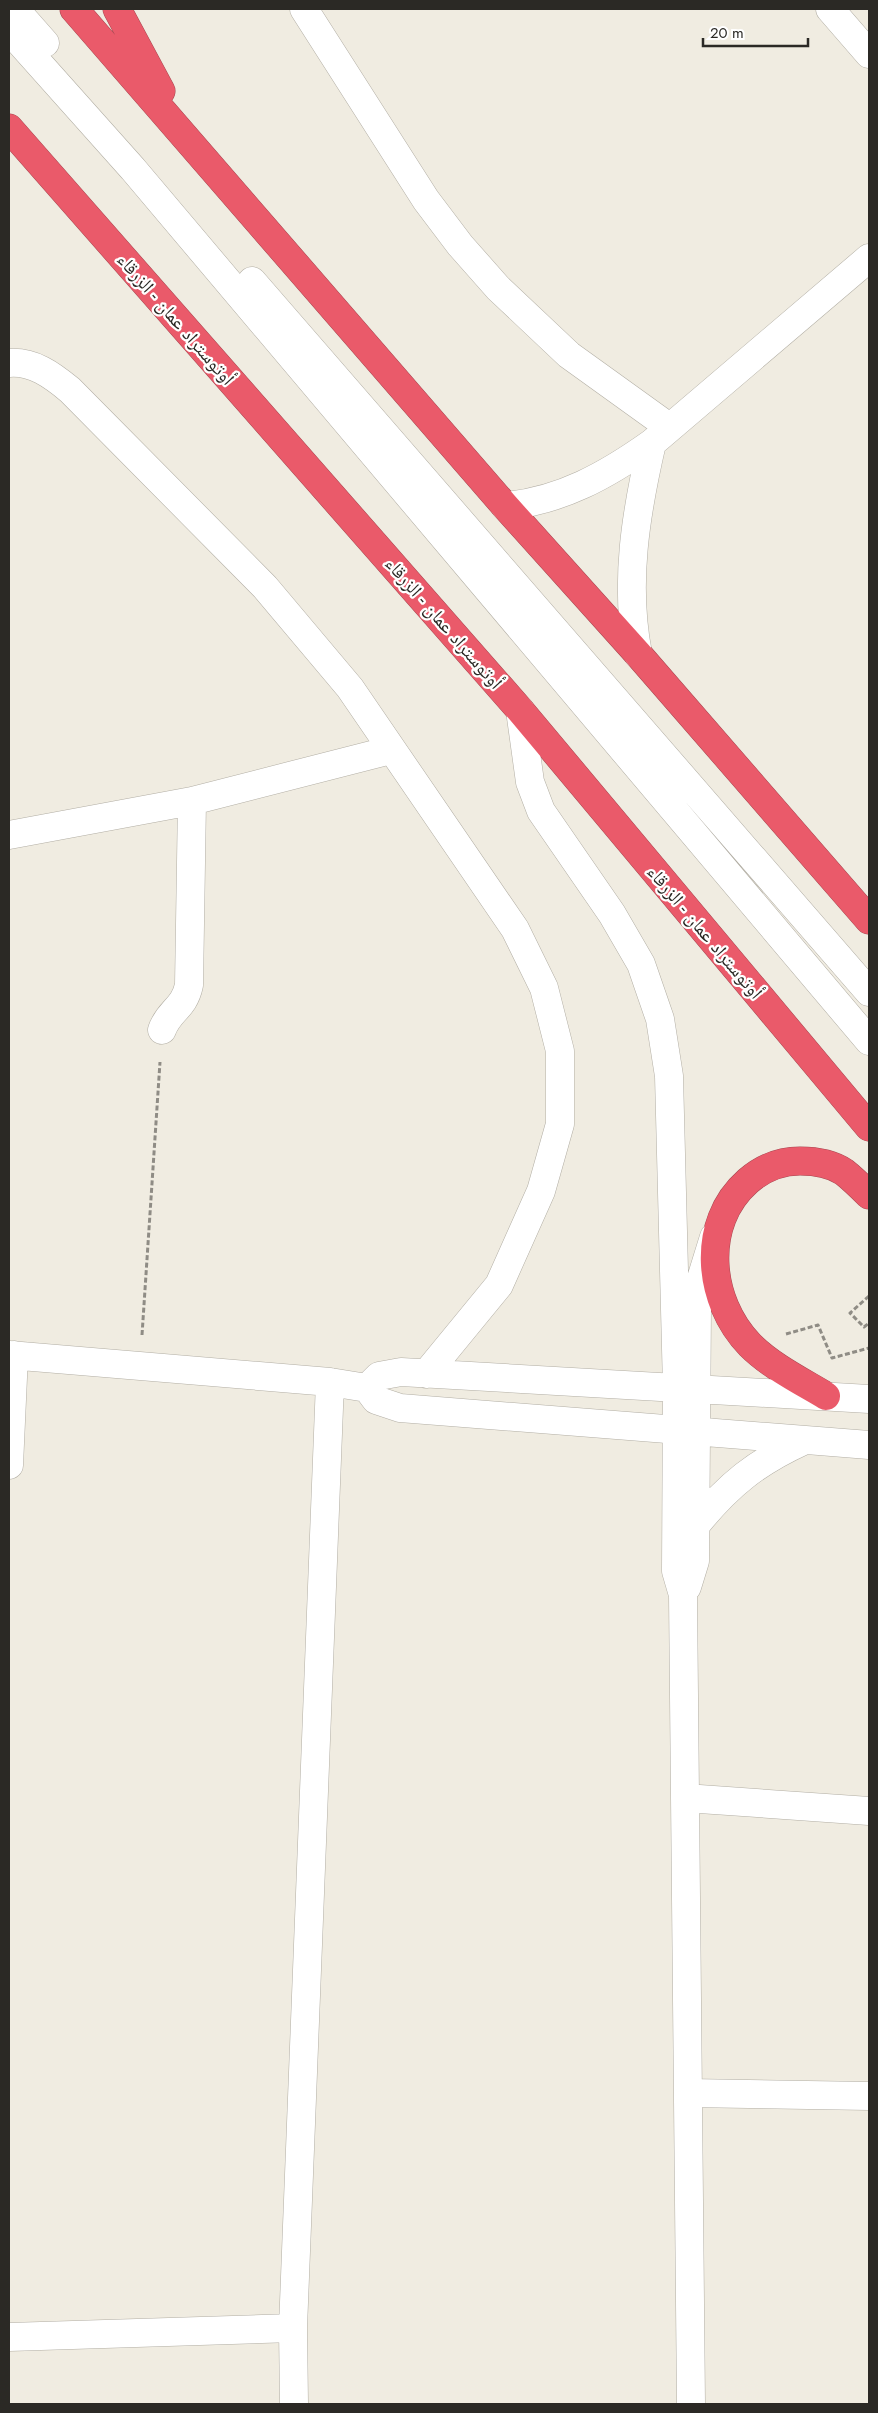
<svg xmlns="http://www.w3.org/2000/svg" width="878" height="2413" font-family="Jost,'Noto Naskh Arabic',sans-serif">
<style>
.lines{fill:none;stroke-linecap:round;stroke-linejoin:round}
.minor-casing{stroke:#b2aea4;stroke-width:29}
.highway-casing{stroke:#a74952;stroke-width:29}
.path{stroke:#8f8c85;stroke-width:3;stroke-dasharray:5 2.5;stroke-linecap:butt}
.minor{stroke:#fff;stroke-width:28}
.highway{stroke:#ea5a6a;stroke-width:28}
.labels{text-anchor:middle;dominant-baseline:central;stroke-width:4.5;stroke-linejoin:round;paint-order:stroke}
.street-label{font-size:19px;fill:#2b2925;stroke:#fff}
</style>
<rect width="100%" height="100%" fill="#f0ece1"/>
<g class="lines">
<g class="minor-casing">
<path id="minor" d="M15,9L45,43
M304,9L426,200L460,245L498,288L569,355L669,427
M830,9L869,54
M9,30L133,169L869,1041
M252,281L869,992
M9,363C33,361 52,375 70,390L265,587L350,688L515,929L544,988L560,1051V1124L541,1191L499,1285L426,1374
M505,506C561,501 607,475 652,443L869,258
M638,654C624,583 636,512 652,443
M520,710L530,782L541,811L612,914L641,964L660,1019L669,1076L677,1387L676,1571L683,1595L691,2404
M9,835L192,801L391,750
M162,1030C169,1010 184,1009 189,985L192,801
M9,1355L330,1382L367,1388L376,1400L400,1408L869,1445
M367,1388L379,1376L401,1372L869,1399
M9,1465L14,1355
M696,1525C728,1485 757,1462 803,1441
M687,1587L695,1561L697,1307L701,1279L714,1237
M685,1798L869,1811
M688,2093L869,2096
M9,2337L293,2328
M294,2404L293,2328L330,1382"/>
</g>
<g class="highway-casing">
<path id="highway" d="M74,9L505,506L638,654L869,920
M117,9L161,91
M9,128L520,710L869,1127
M826,1396C801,1381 771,1366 750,1345C707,1301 700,1223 748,1181C763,1168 780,1161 800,1161C814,1161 832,1164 844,1172C853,1179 862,1188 869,1195"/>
</g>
<path class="path" d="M869,1296L850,1313L864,1327L869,1323
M786,1334L818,1325L832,1358L869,1348
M142,1335L160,1062"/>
<use href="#minor" class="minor"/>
<use href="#highway" class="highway"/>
</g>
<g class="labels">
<g class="street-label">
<text transform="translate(176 319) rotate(49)">أوتوستراد عمان - الزرقاء</text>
<text transform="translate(444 623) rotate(49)">أوتوستراد عمان - الزرقاء</text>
<text transform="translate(705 932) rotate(50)">أوتوستراد عمان - الزرقاء</text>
</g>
</g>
<rect width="878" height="2413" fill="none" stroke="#2b2925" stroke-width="20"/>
<path d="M703 38v8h105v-8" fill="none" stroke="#2b2925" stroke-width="2.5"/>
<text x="710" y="38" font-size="15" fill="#2b2925" stroke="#ffffff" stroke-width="4" paint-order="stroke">20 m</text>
</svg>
